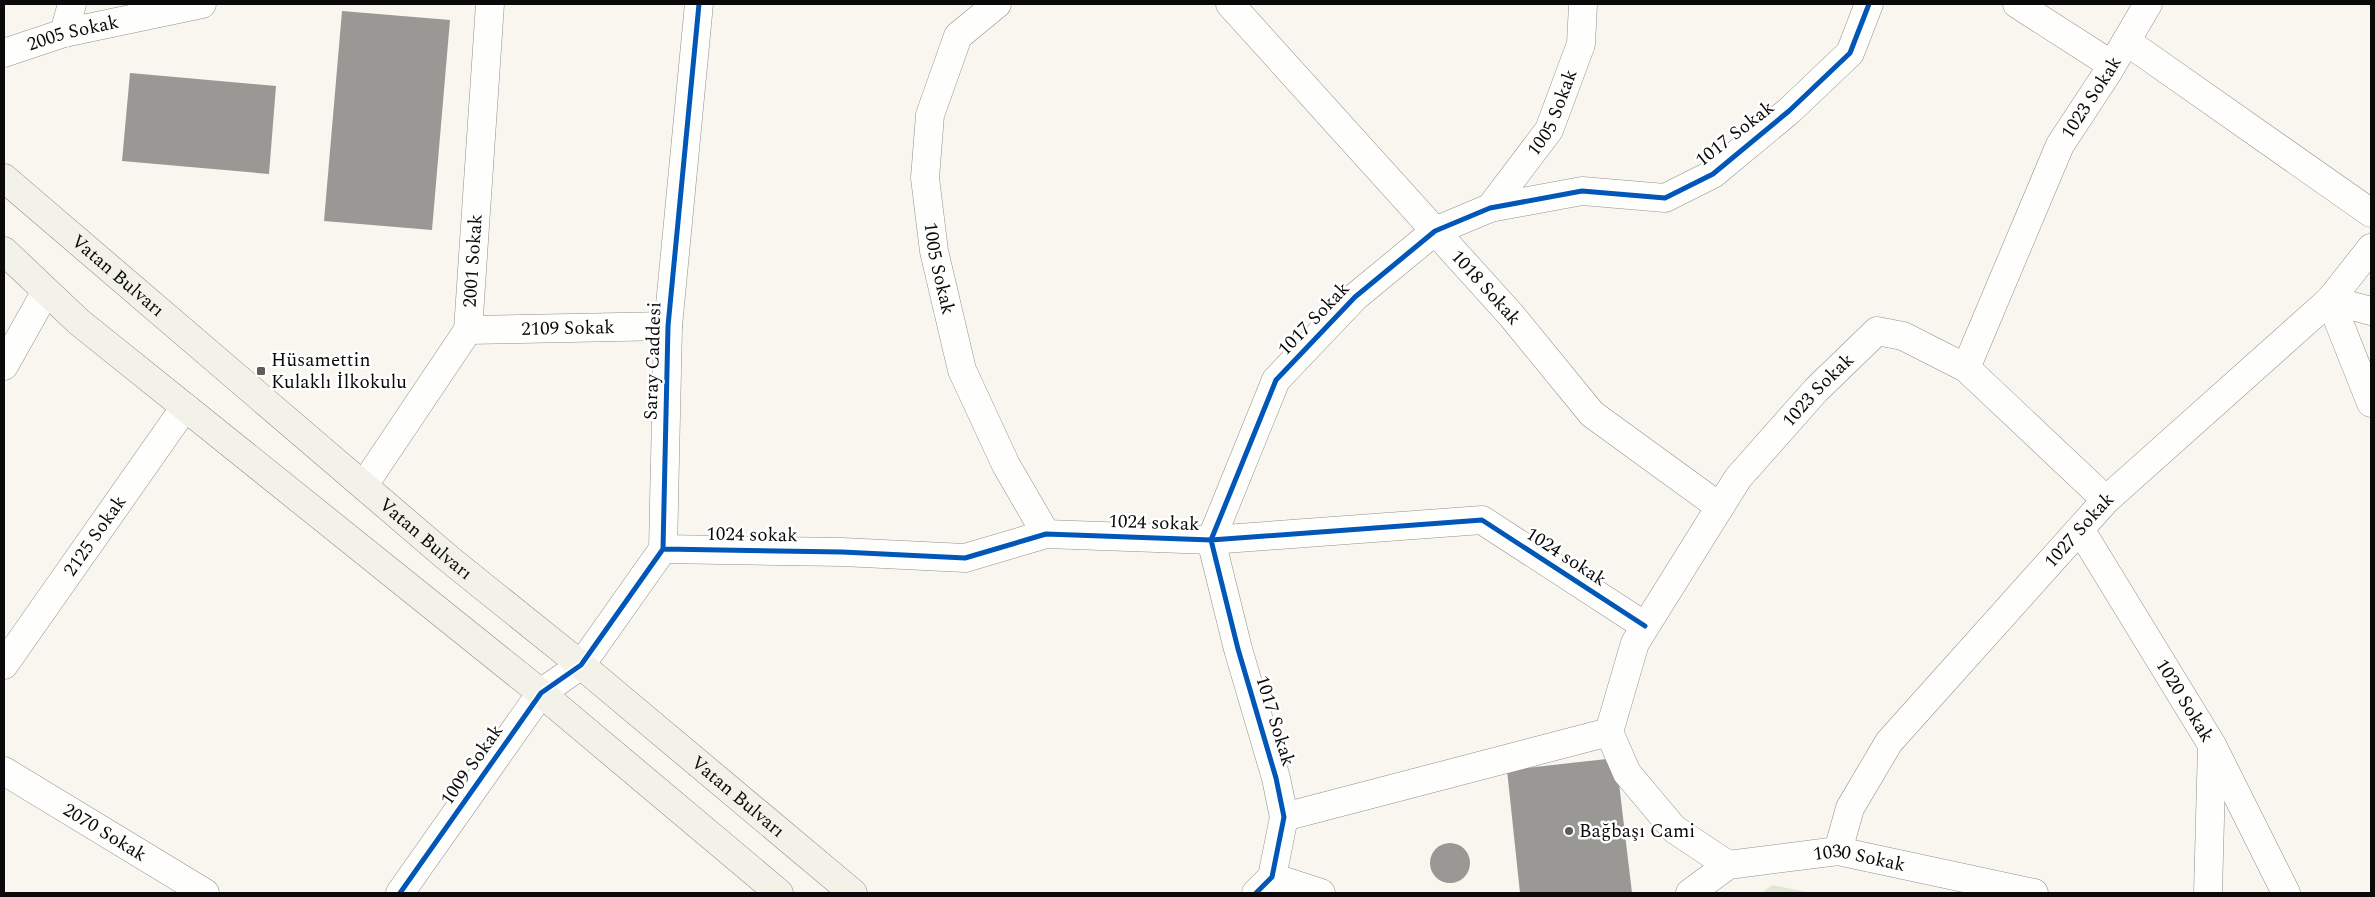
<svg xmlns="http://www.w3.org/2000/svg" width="2375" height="897" font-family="Spectral,serif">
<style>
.cemetery{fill:#e1e7d3}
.building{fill:#9a9894}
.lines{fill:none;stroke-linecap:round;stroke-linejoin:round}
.minor-casing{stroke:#91908d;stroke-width:29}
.tertiary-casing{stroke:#91908d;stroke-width:29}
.secondary-casing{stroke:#888783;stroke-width:29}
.minor{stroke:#fefefc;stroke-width:28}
.tertiary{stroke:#fefefc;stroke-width:28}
.secondary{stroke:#f2f2e8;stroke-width:28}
.cycleway-casing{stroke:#fff;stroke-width:8}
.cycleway{stroke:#0057b8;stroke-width:5}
.poi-dot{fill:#5d5d5a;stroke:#fff;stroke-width:2}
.labels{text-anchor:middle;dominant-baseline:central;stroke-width:5;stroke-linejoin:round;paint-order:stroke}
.street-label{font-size:19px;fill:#0a0a0a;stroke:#fff}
.poi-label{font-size:19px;fill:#0a0a0a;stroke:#fff;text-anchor:start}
</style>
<rect width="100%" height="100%" fill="#f8f6ee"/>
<path class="cemetery" d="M1772,885L1812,893H1762Z"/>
<path class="building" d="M342,11L450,20L432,230L324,221Z
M130,73L276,86L269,174L122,161Z
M1616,758L1632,893H1520L1507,770Z
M1430 863a20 20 0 1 1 40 0a20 20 0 1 1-40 0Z"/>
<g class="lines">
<g class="minor-casing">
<g id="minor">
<path id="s1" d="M997,4L958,36L930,115L925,178L934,251L962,370L1006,465L1046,534"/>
<path id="s2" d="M1230,4L1511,315L1592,414L1720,507"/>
<path d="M2017,4L2112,65"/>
<path d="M64,33L72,4"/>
<path d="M2126,41L2371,213"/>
<path id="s3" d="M4,53L64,33L202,4"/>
<path id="s4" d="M1490,208L1549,130L1581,44L1583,4"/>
<path d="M2330,300L2371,403"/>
<path d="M2330,300L2371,311"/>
<path id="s5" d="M468,330L668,326"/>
<path d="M4,366L45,293"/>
<path id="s6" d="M1966,368L2060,145L2108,72L2148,4"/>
<path id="s7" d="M364,485L468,330L490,4"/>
<path id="s8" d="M2080,529L2212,745L2208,893"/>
<path d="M663,549L842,552L965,558L1046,534L1211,540L1482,520L1645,626"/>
<path id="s9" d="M4,665L185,407"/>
<path d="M2213,747L2286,893"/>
<path id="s10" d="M4,771L205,893"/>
<path d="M1284,817L1609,732"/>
<path id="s11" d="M1838,851L1850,808L1889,742L2106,500L2330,300L2371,248"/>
<path id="s12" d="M1728,865L1674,829L1627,773L1609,732L1635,643L1738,478L1816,390L1877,331L1903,336L1966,368L2106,500"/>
<path d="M1272,877L1321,893"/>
<path d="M400,893L541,693L581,665"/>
<path d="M1256,893L1272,877L1284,817L1276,778L1238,649L1211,540L1276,380L1355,297L1435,231L1490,208L1582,191L1665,198L1713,174L1789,111L1850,53L1869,4"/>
<path id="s13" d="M1690,893L1728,865L1838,851L2034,893"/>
</g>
</g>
<g class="tertiary-casing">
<path id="tertiary" d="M581,665L663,549L668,326L699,4"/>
</g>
<g class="secondary-casing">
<g id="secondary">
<path id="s14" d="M4,178L449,559L581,665L853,893"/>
<path d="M4,251L79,322L541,693L779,893"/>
</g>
</g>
<use href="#minor" class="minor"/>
<use href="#tertiary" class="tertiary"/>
<use href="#secondary" class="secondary"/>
<g class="cycleway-casing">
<path id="cycleway" d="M663,549L842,552L965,558L1046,534L1211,540L1482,520L1645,626
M400,893L541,693L581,665L663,549L668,326L699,4
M1256,893L1272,877L1284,817L1276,778L1238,649L1211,540L1276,380L1355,297L1435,231L1490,208L1582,191L1665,198L1713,174L1789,111L1850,53L1869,4"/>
</g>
<use href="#cycleway" class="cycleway"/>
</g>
<g class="poi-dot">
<rect x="256" y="366" width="10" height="10" rx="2.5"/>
<circle cx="1569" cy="831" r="5"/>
</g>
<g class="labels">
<g class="street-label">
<text stroke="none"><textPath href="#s3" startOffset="72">2005 Sokak</textPath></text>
<text stroke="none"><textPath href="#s6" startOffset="299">1023 Sokak</textPath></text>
<text stroke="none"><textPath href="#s4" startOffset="115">1005 Sokak</textPath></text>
<text transform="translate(1735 134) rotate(-38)">1017 Sokak</text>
<text stroke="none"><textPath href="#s7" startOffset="256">2001 Sokak</textPath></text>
<text stroke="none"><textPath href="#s1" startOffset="289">1005 Sokak</textPath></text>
<text stroke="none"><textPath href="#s14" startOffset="150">Vatan Bulvarı</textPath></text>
<text stroke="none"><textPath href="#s2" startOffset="382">1018 Sokak</textPath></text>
<text transform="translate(1314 319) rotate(-46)">1017 Sokak</text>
<text stroke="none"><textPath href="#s5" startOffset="100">2109 Sokak</textPath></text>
<text transform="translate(653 361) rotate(-88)">Saray Caddesi</text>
<text stroke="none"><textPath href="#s12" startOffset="589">1023 Sokak</textPath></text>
<text transform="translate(1154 523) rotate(2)">1024 sokak</text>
<text stroke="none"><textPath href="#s11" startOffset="406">1027 Sokak</textPath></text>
<text transform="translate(752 535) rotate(1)">1024 sokak</text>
<text stroke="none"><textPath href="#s9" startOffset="158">2125 Sokak</textPath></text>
<text stroke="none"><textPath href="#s14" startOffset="555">Vatan Bulvarı</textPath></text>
<text transform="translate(1566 557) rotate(33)">1024 sokak</text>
<text stroke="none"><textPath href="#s8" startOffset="201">1020 Sokak</textPath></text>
<text transform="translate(1275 721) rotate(73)">1017 Sokak</text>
<text transform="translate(472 765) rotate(-55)">1009 Sokak</text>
<text stroke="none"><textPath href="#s14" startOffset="960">Vatan Bulvarı</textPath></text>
<text stroke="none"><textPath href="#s10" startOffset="118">2070 Sokak</textPath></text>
<text stroke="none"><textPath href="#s13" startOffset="180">1030 Sokak</textPath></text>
</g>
<g class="poi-label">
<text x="271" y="360">Hüsamettin<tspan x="271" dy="22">Kulaklı İlkokulu</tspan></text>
<text x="1579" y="831">Bağbaşı Cami</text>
</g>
</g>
<rect width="2375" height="897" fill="none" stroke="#0a0a0a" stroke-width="10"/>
</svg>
